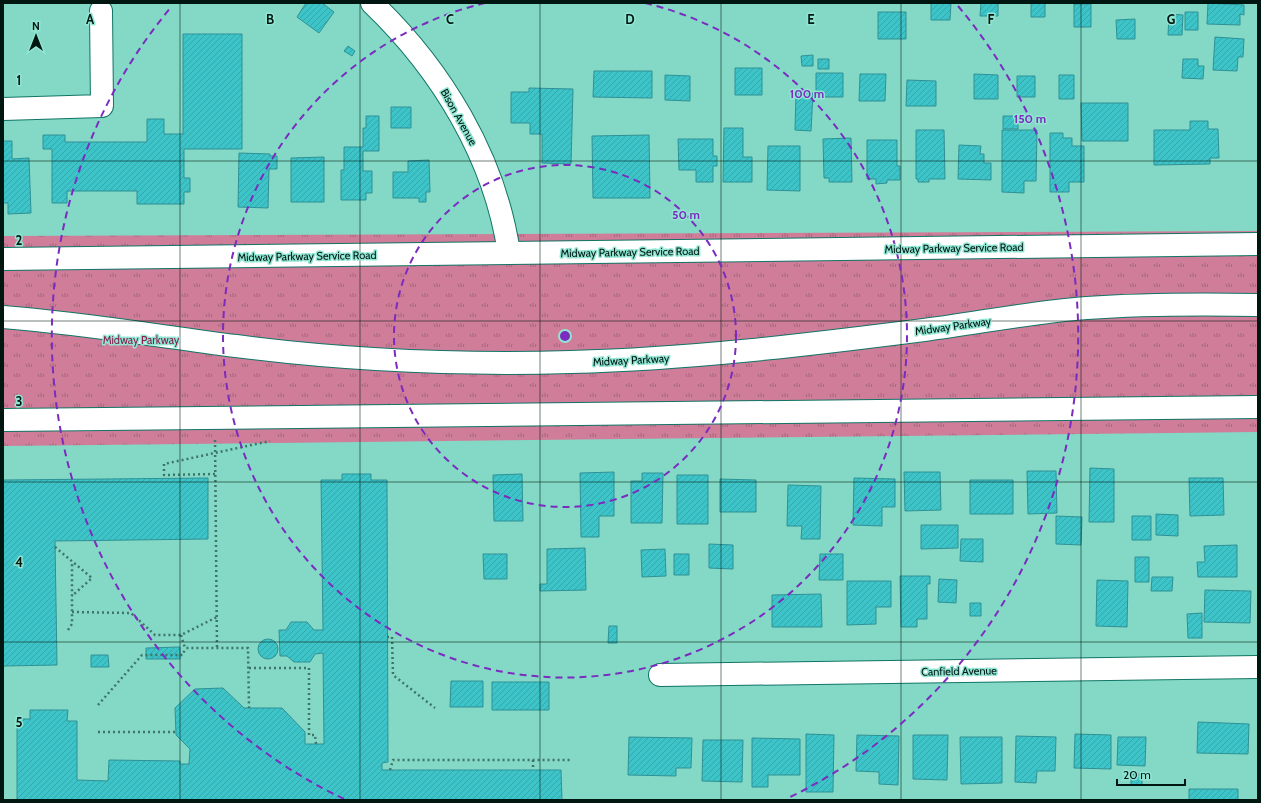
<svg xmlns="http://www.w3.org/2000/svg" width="1261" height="803" font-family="Cabin,sans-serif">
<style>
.park{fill:url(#park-tufts)}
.building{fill:url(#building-hatch);stroke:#2f9195}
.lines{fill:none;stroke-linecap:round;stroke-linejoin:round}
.minor-casing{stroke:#107565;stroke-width:24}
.path{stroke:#3f7468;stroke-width:2.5;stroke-dasharray:2 3;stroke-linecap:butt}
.minor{stroke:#fff;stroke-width:22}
.grid{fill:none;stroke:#001611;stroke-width:1;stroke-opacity:0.55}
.ring{fill:none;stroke:#7b2cbf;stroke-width:2;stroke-dasharray:7 5}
.labels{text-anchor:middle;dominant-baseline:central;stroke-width:3;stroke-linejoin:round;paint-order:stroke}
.street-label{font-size:11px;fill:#001611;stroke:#90e6d3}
.park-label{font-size:11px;fill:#851e4c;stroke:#90e6d3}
.grid-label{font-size:13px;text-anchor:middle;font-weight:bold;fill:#001611;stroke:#90e6d3;stroke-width:3;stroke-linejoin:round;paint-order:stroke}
.centre{fill:#7b2cbf;stroke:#90e6d3;stroke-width:2}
.ring-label{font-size:12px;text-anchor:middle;font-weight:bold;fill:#7b2cbf;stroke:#90e6d3;stroke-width:3;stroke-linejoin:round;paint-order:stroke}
</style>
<defs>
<pattern id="park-tufts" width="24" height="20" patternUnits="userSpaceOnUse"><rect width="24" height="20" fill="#cf7d99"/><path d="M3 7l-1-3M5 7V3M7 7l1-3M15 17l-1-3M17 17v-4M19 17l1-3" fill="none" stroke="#a6657b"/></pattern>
<pattern id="building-hatch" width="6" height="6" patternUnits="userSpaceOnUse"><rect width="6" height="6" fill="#3dc4c8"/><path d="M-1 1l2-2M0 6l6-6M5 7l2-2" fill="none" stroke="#34a8ab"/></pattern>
</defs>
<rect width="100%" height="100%" fill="#83d9c6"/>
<path class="park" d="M1258,231V432L3,446V236Z"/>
<path class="building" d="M306,3H322L334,12L319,33L297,17Z
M931,3H951L950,20H931Z
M981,3H998V16H980Z
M1031,3H1045V17H1031Z
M1208,3L1244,5V15L1240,14V25L1207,24Z
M1074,4H1091V27H1074Z
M878,12H906V39H878Z
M1185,12H1198V30H1185Z
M1169,14L1183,15L1182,35H1168Z
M1135,19V39H1117L1116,20Z
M183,34H242V149H184V178H190V192H184V204H137V191H67V203H52V149H43V135H65V142H147V119H164V134H183Z
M1215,37L1244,39L1243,57H1238L1237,71L1213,70Z
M348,46L355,51L352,56L344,51Z
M813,55V66H802L801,56Z
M818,59H829V69H818Z
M1183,59H1198V66H1204L1203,79L1182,78Z
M735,68H762V95H735Z
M594,71H652V98L593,97Z
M816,73H843V97H816Z
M860,74H886L885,101H859Z
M974,74L998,75V99H974Z
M665,75L690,76V101L665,100Z
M1059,75H1074V99H1059Z
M1017,76H1035V97H1017Z
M907,80L936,81V106H906Z
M529,88L573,89L571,164L542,163V134H530V123H511V92H529Z
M796,93H813L811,131L795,130Z
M1081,103H1128V141H1082Z
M391,107H411V128H391Z
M366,116H379V151H363V171H372V193H366V200H341V170H344V147H363V128H366Z
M1003,116H1018V129H1003Z
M1190,121H1208V129H1218L1219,158H1210V164L1154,165V130H1190Z
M724,128H743V157H752V182H723Z
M916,130H944L945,179H929V182H918V179H916Z
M1002,130H1037L1036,181H1024V193L1002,192Z
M1050,133H1063V138H1072V146H1084V182H1069V192H1050Z
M649,135L650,198H593L592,136Z
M851,138L852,182H829V178H824L823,139Z
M678,139H713V156H717V166H713V182H696V170H679Z
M867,140H897V166H900V180H887V183L876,184V179H867Z
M3,141H12V159L29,158L31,213L8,214V203H3Z
M959,145L981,146L980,154H984V163H991V180L958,179Z
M768,146H800V191L767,190Z
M239,153L270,154V156H277V169H269L268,208L238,207Z
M324,157V202H291V158Z
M429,160L430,192H426V202H419V198H393V172H408V161Z
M1090,468L1114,469V522H1089Z
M1027,471H1056L1057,513L1028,514Z
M614,472V516H599V537H581L580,473Z
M904,472H940L941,510L905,511Z
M642,473H663L662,523H631V481H642Z
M342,474H371V480H387L388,762L382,763V770H561L562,800H17V719H30V710H68L67,721H77V780L108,781L109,760L180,761V764H189L190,749L176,735L175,708L195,689L223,688L244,708H282L305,732V744H324L323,653L315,654L310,662H294L287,656H280L279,630H286L291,622H307L314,630H323L321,480H342Z
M522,474L523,521H494L493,475Z
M677,475H708V524H677Z
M208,478V539L55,541L57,665L3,666V480Z
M854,478L895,479V507H882V526L853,525Z
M1189,478H1223L1224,515L1190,516Z
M720,479L756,480V512H720Z
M970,480H1013V514H970Z
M788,485L821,486L820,539H801L802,526H787Z
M1156,514L1178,515V536L1156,535Z
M1056,516L1082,517L1081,545L1056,544Z
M1132,516H1151V540H1132Z
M921,525H958V548L921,549Z
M961,539H983V562L960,561Z
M709,544L733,545V569L709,568Z
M1237,545V577H1198L1197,562H1205L1204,546Z
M585,548L586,590L540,591V584H547V549Z
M665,549L666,576L642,577L641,550Z
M483,554H507V579H484Z
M674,554H689V575H674Z
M820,554H843V580H819Z
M1135,557H1149V582H1135Z
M900,576H930V584H927V619H917V627H901Z
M1152,577H1173L1172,591H1151Z
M939,579L957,580L956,603L938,602Z
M1097,580L1128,581L1127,627L1096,626Z
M847,581H891V607H876V624L847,625Z
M1205,590L1251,591L1250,623L1204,622Z
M821,594L822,627H772V595Z
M970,603H981V616H970Z
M1202,613V638H1188L1187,614Z
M609,626H617V643H608Z
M258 649a10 10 0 1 1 20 0a10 10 0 1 1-20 0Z
M180,647V659H146V648Z
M91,655H108L109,667H91Z
M451,681H483V707H450Z
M492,682H549V710H492Z
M1198,722L1249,724L1248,754L1197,753Z
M806,734L834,735L833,792H806Z
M1075,734L1111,735V769L1074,768Z
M857,735L899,736L898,785L879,784V772L856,771Z
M913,735H948L947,780L913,779Z
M1016,736L1056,737L1055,771H1037L1036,783L1015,782Z
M629,737L692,738L691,768H676V776L628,775Z
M960,737H1002V783L961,784Z
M1118,737H1146L1145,766L1117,765Z
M752,738L800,739V775H768V787H752Z
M703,740H743L742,782L702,781Z
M1131,774H1142V785H1131Z
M1189,789H1238V800H1189Z"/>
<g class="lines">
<g class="minor-casing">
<path id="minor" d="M372,3C441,69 495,157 509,253
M3,109L102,106L101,11
M3,259L1258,244
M3,317C81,323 158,336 236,346C344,360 461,365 571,362C689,359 806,345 924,330C978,323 1032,312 1087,308C1144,304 1201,304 1258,305
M3,420L1258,407
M660,675L1258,667"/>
</g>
<path class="path" d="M215,440L217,648
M215,474L164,475V464L270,441
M55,547L92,578L72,596
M72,612L131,613L155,635H181L217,617
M68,630L72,624V562
M181,635L185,648H248L249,708
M387,637H392L393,675L435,708
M249,668H309V735H315L316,744
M98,705L142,655H183L185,648
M98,732H175
M533,760V770
M390,770L393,760H572"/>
<use href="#minor" class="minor"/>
</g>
<path class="grid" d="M180,3V800M360,3V800M540,3V800M721,3V800M901,3V800M1081,3V800M3,161H1258M3,321H1258M3,482H1258M3,642H1258"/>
<g class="ring">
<circle cx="565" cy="336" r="171"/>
<path d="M645 3A342 342 0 1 1 485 3"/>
<path d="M344 799A513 513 0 0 1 172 6M958 6A513 513 0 0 1 786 799"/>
</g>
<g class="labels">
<g class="street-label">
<text transform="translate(459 117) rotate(61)">Bison Avenue</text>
<text transform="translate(954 248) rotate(-1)">Midway Parkway Service Road</text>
<text transform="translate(630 252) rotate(-1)">Midway Parkway Service Road</text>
<text transform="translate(307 256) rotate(-1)">Midway Parkway Service Road</text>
<text transform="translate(953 326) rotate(-8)">Midway Parkway</text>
<text transform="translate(631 360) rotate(-3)">Midway Parkway</text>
<text transform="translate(959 671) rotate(-1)">Canfield Avenue</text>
</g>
<g class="park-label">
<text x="141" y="340">Midway Parkway</text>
</g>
</g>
<g class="grid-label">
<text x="90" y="24">A</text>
<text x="270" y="24">B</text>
<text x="450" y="24">C</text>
<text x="630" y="24">D</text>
<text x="811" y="24">E</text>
<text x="991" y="24">F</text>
<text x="1171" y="24">G</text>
<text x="19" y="85">1</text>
<text x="19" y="245">2</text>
<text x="19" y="406">3</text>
<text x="19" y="567">4</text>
<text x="19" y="727">5</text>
</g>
<circle cx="565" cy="336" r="6" class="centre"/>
<g class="ring-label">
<text x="807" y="98">100 m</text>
<text x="1030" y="123">150 m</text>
<text x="686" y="219">50 m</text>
</g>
<rect width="1261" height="803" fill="none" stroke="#001611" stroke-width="8"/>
<g transform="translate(36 36)" stroke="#90e6d3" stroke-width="3" paint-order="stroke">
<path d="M0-3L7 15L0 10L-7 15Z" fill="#001611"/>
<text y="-6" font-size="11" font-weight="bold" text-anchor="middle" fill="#001611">N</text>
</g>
<path d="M1117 779v6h68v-6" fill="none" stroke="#001611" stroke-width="2"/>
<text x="1123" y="779" font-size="12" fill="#001611" stroke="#90e6d3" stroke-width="3" paint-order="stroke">20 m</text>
</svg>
